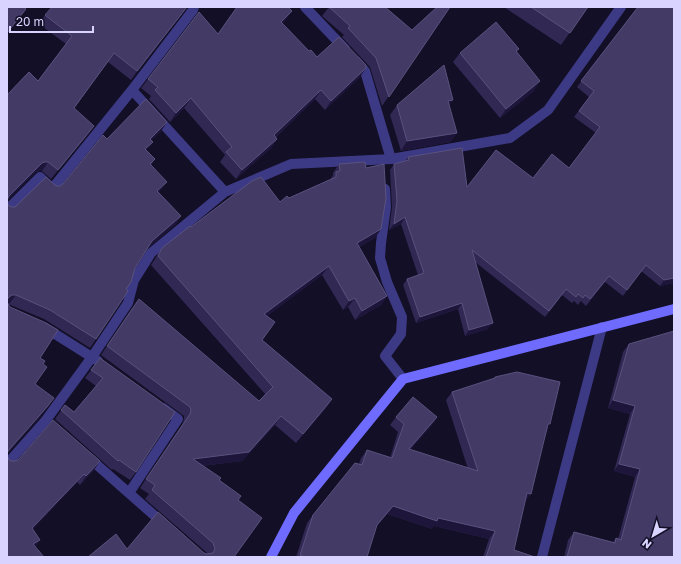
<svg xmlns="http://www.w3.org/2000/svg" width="681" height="564" font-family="'Golos Text',sans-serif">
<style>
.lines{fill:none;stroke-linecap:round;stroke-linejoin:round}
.lane{stroke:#3d3a85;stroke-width:10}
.street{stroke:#3d3a85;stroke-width:10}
.secondary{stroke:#6f6bff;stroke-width:10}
.wall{fill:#312854}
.shaded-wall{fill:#1d163a}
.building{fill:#433a66;stroke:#5a527e}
</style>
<rect width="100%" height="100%" fill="#130f26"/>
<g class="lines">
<path class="lane" d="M305,7L345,49
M132,90L225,192
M385,189L386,207L381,243L380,258L387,282L402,317L401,334L385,356L403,379
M7,210L40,177L52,189L132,90L193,10L194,7
M44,327L98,361
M88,457L164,524
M7,464L46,420L92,357L128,303L134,280L151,253L225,192L291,164L391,159L365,71L356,61
M129,493L178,419L163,408"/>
<path class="street" d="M391,159L510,138L548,110L621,7
M542,557L602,327"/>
<path class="secondary" d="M271,557L294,513L403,379L674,309"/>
</g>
<path class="wall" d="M187,7L131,80L108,62L74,108L87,135L51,179L42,171H39L36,172L38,81L66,44L39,24L45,15Z
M329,7L412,30L450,7L382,106L370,67L342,37L344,35L322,16Z
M504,7H588L561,45Z
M638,7L674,283L660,286L641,271L623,296L605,282L586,306L581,301L578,305L574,301L572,303L562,295L545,317L475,262L488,329L465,336L458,309L416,323L403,285L407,279L418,275L401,224L389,230L392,207L390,170L394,164L405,161L408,157L467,187L533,178L569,168L596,133L574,117L589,97L577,87Z
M292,11L282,23L309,51L317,57L360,77L325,110L315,99L276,137L277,139L271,148L236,179L220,162L225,155L184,108L170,122L149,99L151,96L141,88L148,79L218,34Z
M519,49L516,52L534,91L500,118L453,62L460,53Z
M397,105L457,133L450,142L401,151L390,115Z
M167,122L161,131L151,140L153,142L146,150L155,159L151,165L160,191L158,192L181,216L175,225L147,248L135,268L126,289L96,339L90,348L44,319L8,304L43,364L35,384L41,416L7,454V203L9,206L12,207H15L56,186H60L63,184L107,139Z
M339,164L366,168L381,229L375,238L359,247L387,296L381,305L355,320L348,307L343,310L322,275L267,316L262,340L332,399L326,408L296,443L275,425L242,461L203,466L219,480L238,500L234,557L127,549L204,553L208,554L206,552L145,499L149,494L140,488L183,423L184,419V416L101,355L132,308L259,401L265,394L151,265L162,248L191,227L280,202L289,198L330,180L333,175V173Z
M629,344L674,557H564L568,540L574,532L613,542L616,538L618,539L635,477L614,471L630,414L608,408L623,352Z
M100,358L136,472L130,480L113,469L112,470L55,419L65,405L74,412L96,386L85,378Z
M495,377L548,427L525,502L514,550L535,557H483L489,539L434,526L432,529L387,514L376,527L367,557H296L307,523L313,515L359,464L361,458L367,450L390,458L398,432L390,425L396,417H437L432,425L410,450L468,469L446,400L452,392L494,379Z
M9,460L12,461H100L94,470L80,485L77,482L33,529L35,547L7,557Z"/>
<path class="shaded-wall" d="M187,7L184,11L131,80L137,71Z
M292,11L286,20L275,31L281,22Z
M366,68L360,77L325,110L331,101Z
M540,81L534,91L500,118L506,109Z
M321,90L315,99L268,144L274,135Z
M191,98L184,108L170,122L176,113Z
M453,100L447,109L448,101Z
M167,122L161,131L144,148L150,139Z
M94,126L87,135L51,179L58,170Z
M457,133L450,142L401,151L407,141Z
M277,139L271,148L236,179L242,170Z
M153,142L146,151L145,149Z
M45,162H48L42,171H39L36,172L7,201V199L9,196L42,163Z
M167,182L160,191L150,200L157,191Z
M181,216L175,225L146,250L152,241Z
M405,217L401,224L389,230L394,224Z
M381,229L375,238L351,252L357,243Z
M329,266L322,275L258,323L264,314Z
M674,278V283L660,286L664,280Z
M12,295H16L9,304H7V299Z
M387,296L381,305L355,320L362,311Z
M355,298L348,307L343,310L349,301Z
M462,303L458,309L416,323L420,317Z
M493,323L488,329L465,336L469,330Z
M54,398L41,416L7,454V453Z
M332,399L326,408L296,443L303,434Z
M613,400L635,406L630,414L608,408Z
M281,416L275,425L242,461L187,468L193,459Z
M437,417L432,425L404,457L409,449Z
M100,461L94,470L80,485L86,476Z
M619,464L640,469L635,477L614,471Z
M84,474L77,482L26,537L32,528Z
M527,493L531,494L525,502Z
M393,506L438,518L495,531L489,539L434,526L432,529L387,514L371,533L377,525Z
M40,540L34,549L33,544Z"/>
<path class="building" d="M7,7H23L26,9L7,33Z
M52,7H187L137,71L114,53L74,108L94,126L58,170L48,162H45L42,163L9,196L7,200V95L29,72L38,81L72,36L45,15Z
M237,7H288L292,11L281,22L309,51L311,50L317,57L339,37L366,65V68L331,101L321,90L274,135L277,139L242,170L226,152L232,147L191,98L176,113L155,90L158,87L148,79L199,12L218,34Z
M329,7H385L412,30L437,7H450L389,97L376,58L348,28L350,26Z
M531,7H588L570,33Z
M638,7H674V278L664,280L646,265L627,290L609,276L590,299L585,295L583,298L578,294L576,297L566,289L549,311L472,250L493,323L469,330L462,303L420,317L407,279L424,273L405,217L394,224L397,201L394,164L409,160L408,157L462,148L467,187L496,150L533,178L552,154L569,168L600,127L579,111L594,91L581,81Z
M496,22L519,49L516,51L540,81L506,109L460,53Z
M444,65L453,100L448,101L457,133L407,141L397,105Z
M146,99L167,122L150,139L153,142L145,149L155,159L150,164L167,182L157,191L181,216L152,241L135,268L131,282L126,289L128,291L96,339L50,310L16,295H12L8,298L7,301V201V203L9,206L12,207H15L46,177L56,186H60L63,184L103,135L107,139Z
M365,162L366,168L384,164L386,198L381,229L357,243L387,296L362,311L355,298L349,301L329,266L264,314L275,322L262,340L332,399L303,434L281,416L249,452L193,459L221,478L219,480L241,496L238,500L262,518L234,557H88L116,534L127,549L158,512L204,553L207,554L213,553L215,549L213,543L152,490L155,485L146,479L190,414L191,410L190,407L107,346L139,299L259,401L273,387L158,256L162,248L190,226L191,227L252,181L261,177L280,202L287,196L289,198L336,177V172L340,171L339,164Z
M7,302L10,307L44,322L58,330L40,358L45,361L43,364L47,367L35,384L54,398L47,407L8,451L7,454Z
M674,331V557H567L574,532L615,543L616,538L621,540L640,469L619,464L635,406L613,400L629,344Z
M100,358L175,412L136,472L119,460L118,461L61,410L65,405L74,412L103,378L91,370Z
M517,372L560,382L550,424H548L531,494L527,493L514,550L535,557H486L495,531L438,518L437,521L393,506L377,525L367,557H305L300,555L313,515L355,463L362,465L367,450L392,458L404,424L396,417L413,397L437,417L409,449L478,471L452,392L495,378V377Z
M53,420L100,461L86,476L84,474L32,528L40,540L33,544L44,557H7V455L9,460L12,461H15L18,460Z"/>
<rect width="681" height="564" fill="none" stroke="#d9d4ff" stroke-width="16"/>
<g transform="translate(653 536) rotate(218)" stroke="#130f26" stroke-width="3" paint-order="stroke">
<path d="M0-3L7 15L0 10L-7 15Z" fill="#d9d4ff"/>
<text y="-6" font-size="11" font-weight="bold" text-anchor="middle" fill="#d9d4ff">N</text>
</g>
<path d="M10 26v6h83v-6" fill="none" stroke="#d9d4ff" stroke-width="2"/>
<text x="16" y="26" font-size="12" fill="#d9d4ff" stroke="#130f26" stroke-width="3" paint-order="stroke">20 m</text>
</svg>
